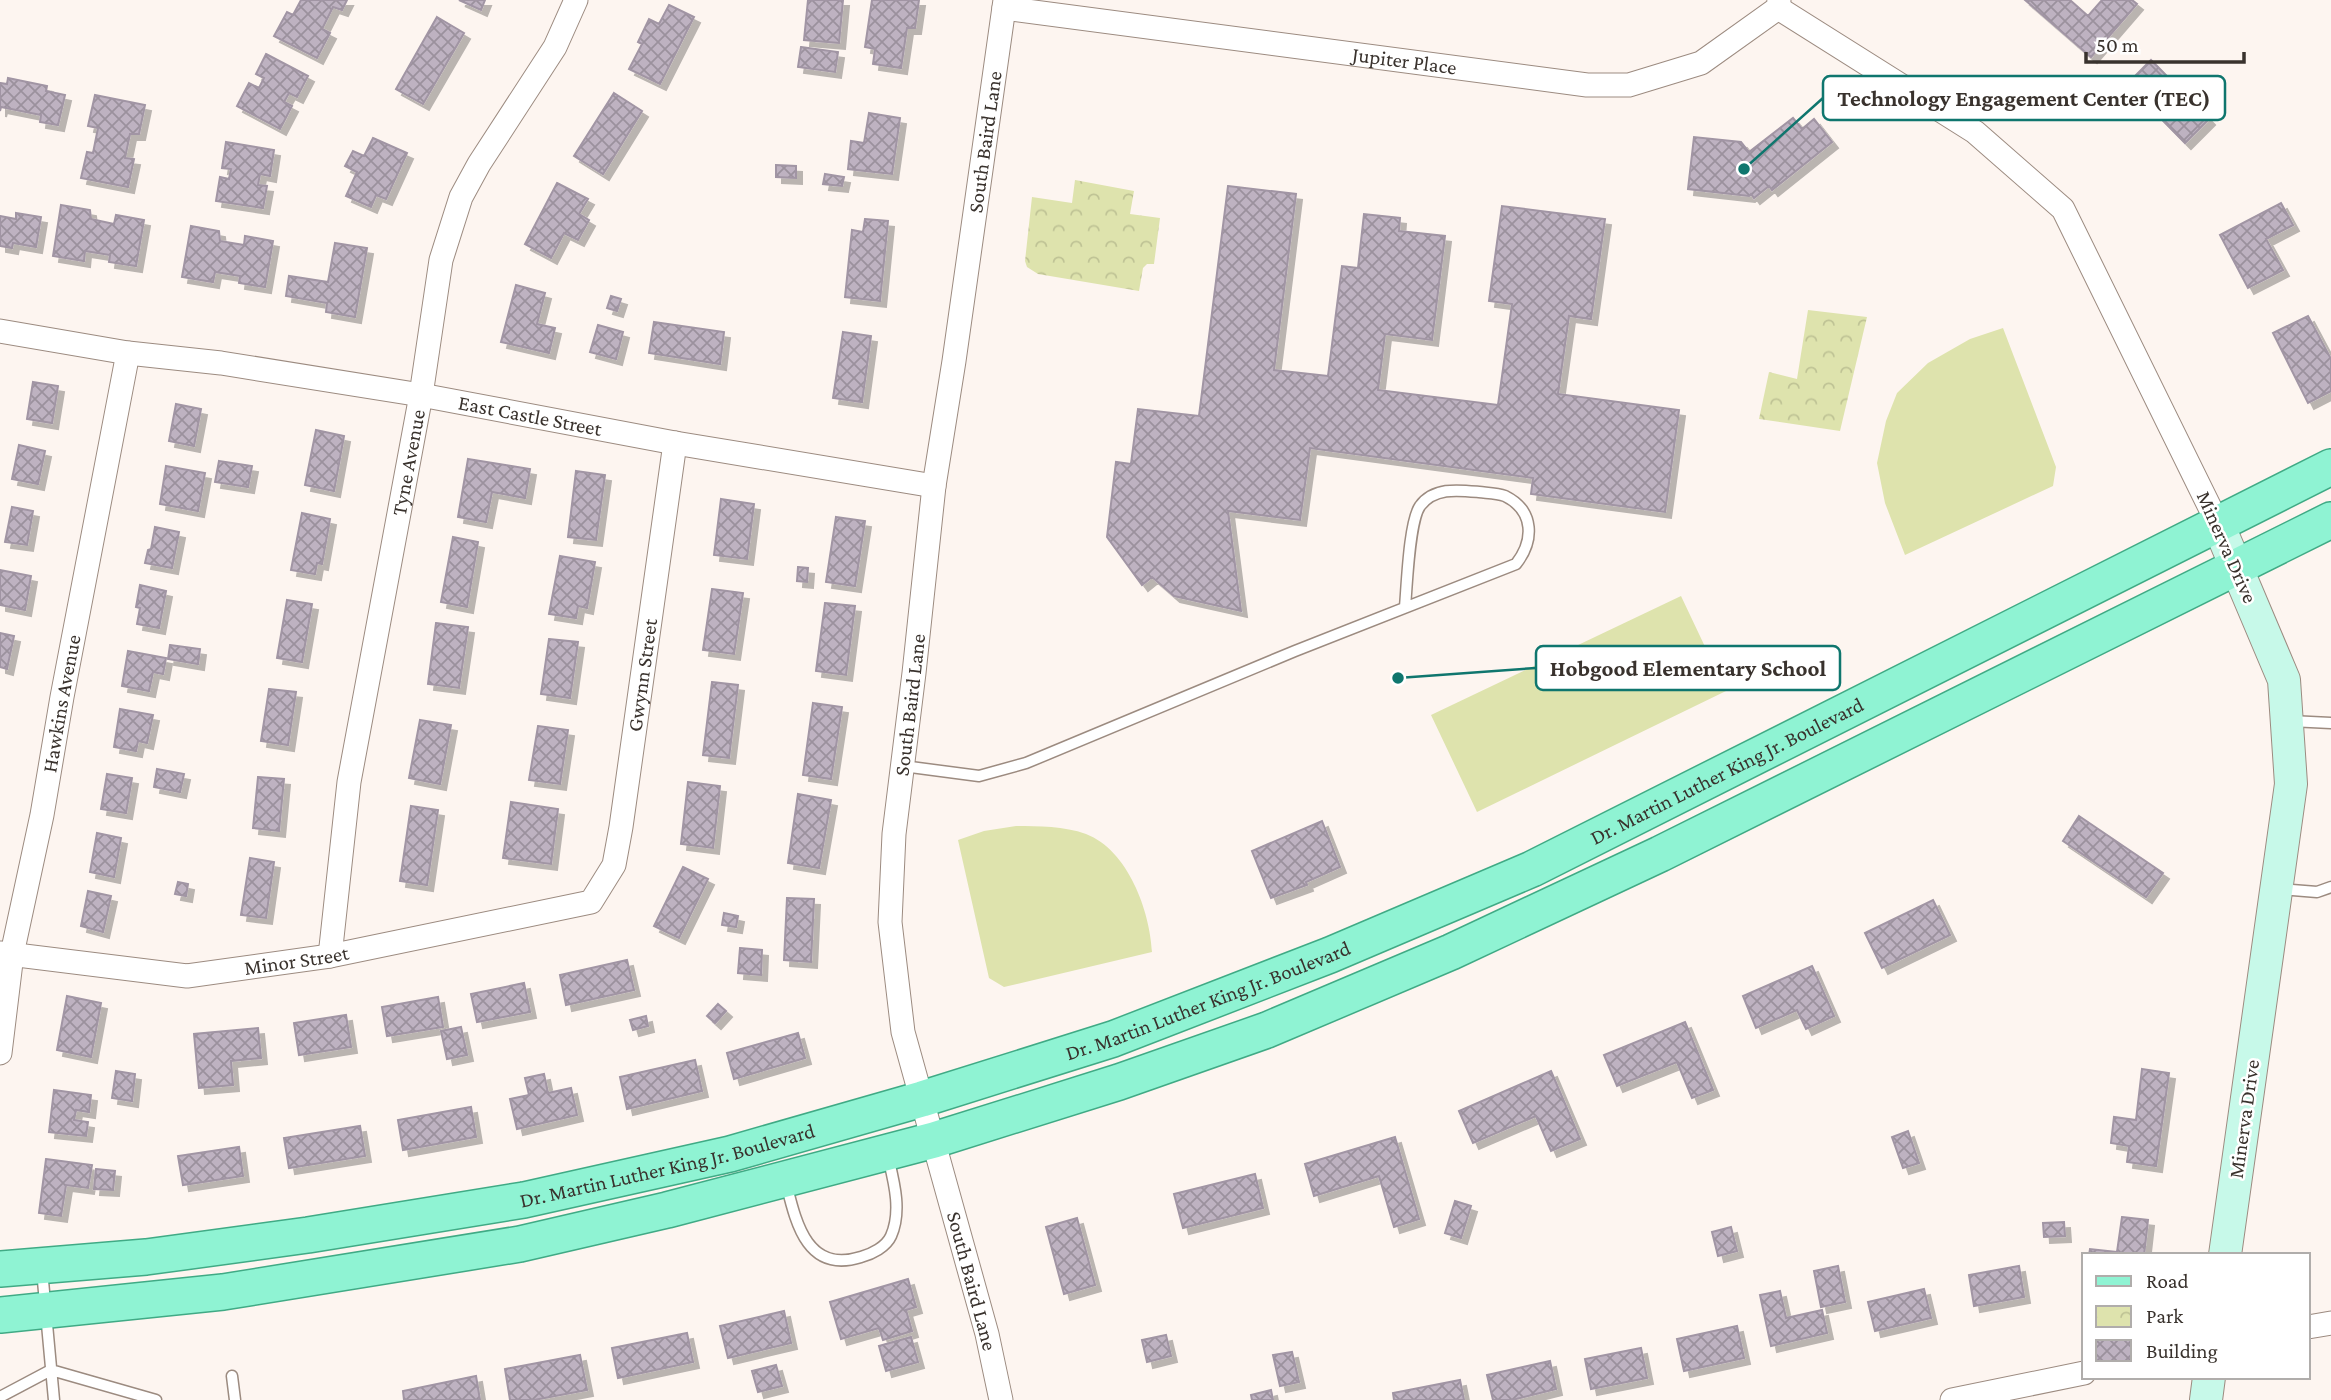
<svg xmlns="http://www.w3.org/2000/svg" width="2331" height="1400" font-family="'Crimson Pro',serif">
<style>
.park{fill:url(#park-crowns)}
.garden{fill:#dee3ad}
.building{fill:url(#building-cross-hatch);stroke:#a195a4;stroke-width:2;filter:url(#shadow)}
.lines{fill:none;stroke-linecap:round;stroke-linejoin:round}
.lane-casing{stroke:#9c8b80;stroke-width:13}
.street-casing{stroke:#9c8b80;stroke-width:25}
.secondary-casing{stroke:#9c8b80;stroke-width:34}
.primary-casing{stroke:#40aa85;stroke-width:38}
.lane{stroke:#fff;stroke-width:10}
.street{stroke:#fff;stroke-width:23}
.secondary{stroke:#c7f9e9;stroke-width:32}
.primary{stroke:#8ff3d3;stroke-width:35}
.labels{text-anchor:middle;dominant-baseline:central;stroke-width:5;stroke-linejoin:round;paint-order:stroke}
.street-label{font-size:21px;fill:#39322d;stroke:#fff}
.leader{fill:none;stroke:#0f766e;stroke-width:2.5}
.callout-dot{fill:#0f766e;stroke:#fff;stroke-width:2.5}
.callout{fill:#fff;stroke:#0f766e;stroke-width:2.5}
.callout-label{font-size:23px;text-anchor:middle;font-weight:bold;fill:#39322d}
</style>
<defs>
<pattern id="park-crowns" width="20" height="18" patternUnits="userSpaceOnUse" patternTransform="scale(1.75)"><rect width="20" height="18" fill="#dee3ad"/><path d="M2 6a3 3 0 1 1 6 0M12 15a3 3 0 1 1 6 0" fill="none" stroke="#bfc395"/></pattern>
<pattern id="building-cross-hatch" width="8" height="8" patternUnits="userSpaceOnUse" patternTransform="scale(1.75)"><rect width="8" height="8" fill="#beb2c1"/><path d="M0 0l8 8M0 8l8-8" fill="none" stroke="#9b919d"/></pattern>
<filter id="shadow"><feDropShadow dx="6" dy="6" stdDeviation="0" flood-color="#0004"/></filter>
</defs>
<rect width="100%" height="100%" fill="#fdf5f0"/>
<path class="park" d="M1075,180L1134,191L1130,214L1160,218L1154,264H1147L1143,268L1139,291L1038,274L1027,267L1025,261L1032,197L1072,203Z
M1808,310L1867,317L1840,431L1759,419L1769,372L1797,379Z"/>
<path class="garden" d="M2003,328L2056,467L2053,486L1905,555L1885,503L1877,463L1886,421L1897,393L1928,363L1970,339Z
M1681,596L1726,691L1477,812L1431,715Z
M1016,826C1039,826 1064,826 1086,834C1128,850 1150,911 1152,952L1004,987L989,978L958,840L984,831Z"/>
<path class="building" d="M301,0H347L342,10L333,7L322,29L330,33L317,58L274,36L287,12L293,15Z
M459,0H485L481,10Z
M808,0H843L839,43L804,40Z
M872,0H919L915,28H907L901,68L873,64L875,49L865,47Z
M2025,0H2070L2088,16L2102,0H2132L2137,4L2091,57Z
M669,5L694,17L660,84L629,69L642,44L638,42L649,19L659,24Z
M437,17L464,33L423,104L396,89Z
M801,47L838,52L835,72L798,67Z
M266,54L308,76L297,97L289,93L284,102L292,106L280,129L237,106L249,83L259,88L264,78L256,74Z
M2151,60L2209,119L2185,143L2127,84Z
M8,78L47,86L46,91L65,95L58,125L40,122L41,115L1,107L0,111V83L7,84Z
M614,93L642,111L603,174L574,156Z
M95,95L145,105L139,134H130L125,158L134,159L128,187L81,178L87,152L93,153L98,128L88,126Z
M869,113L900,118L892,174L848,169L851,141L864,143Z
M1793,118L1802,129L1814,119L1832,142L1772,190L1769,186L1754,198L1751,194L1749,196L1688,189L1694,137L1741,142L1749,152Z
M373,138L407,153L386,199L376,195L371,207L346,196L357,172L345,166L353,151L364,156Z
M226,142L274,150L270,176L260,174L258,185L267,186L263,208L216,201L220,177L229,179L231,169L222,168Z
M776,165L796,166V178L776,177Z
M825,174L844,177L842,186L823,184Z
M557,183L588,199L579,214L589,220L578,240L564,233L551,258L525,244Z
M1228,186L1296,194L1274,370L1328,376L1342,266L1358,268L1364,214L1400,218L1399,231L1445,236L1432,340L1385,334L1378,390L1498,405L1512,304L1489,301L1502,206L1605,219L1591,319L1569,316L1558,394L1679,410L1665,512L1531,494L1533,478L1310,448L1300,520L1228,511L1241,611L1174,596L1152,577L1142,585L1107,537L1116,462L1131,464L1138,409L1199,416Z
M2281,203L2293,225L2266,239L2283,270L2248,288L2220,235Z
M61,205L90,210L91,219L114,224L116,215L144,220L136,266L109,262L110,255L85,251L84,261L53,256Z
M16,213L41,217L36,247L13,243L12,248L0,246V216L16,219Z
M865,219L888,221L880,301L845,297L852,230L863,232Z
M191,226L219,231L220,241L244,245L245,236L273,241L265,287L239,283L240,276L215,272L213,282L182,277Z
M335,243L367,248L355,317L326,312L327,303L286,296L289,276L328,282Z
M516,285L545,293L537,324L555,328L549,353L501,342Z
M611,296L621,299L617,311L607,308Z
M2308,316L2331,359V391L2308,403L2273,333Z
M654,322L724,332L720,364L649,353Z
M598,325L623,332L616,359L590,352Z
M843,332L871,336L862,402L833,398Z
M33,382L58,386L52,423L27,419Z
M176,404L201,409L194,446L169,441Z
M316,430L344,436L334,491L305,485Z
M19,445L45,451L38,484L12,479Z
M468,459L530,469L525,498L492,492L486,522L458,517Z
M219,461L252,466L248,487L215,482Z
M166,466L205,473L198,511L160,504Z
M576,471L605,475L596,540L568,537Z
M721,499L754,504L747,559L714,555Z
M12,507L33,511L27,545L5,542Z
M302,513L330,519L322,564L317,563L315,574L291,570Z
M836,517L865,521L855,586L826,582Z
M155,527L179,532L172,568L145,563L148,550L151,549Z
M453,537L478,542L467,607L441,602Z
M560,556L595,562L587,608L578,606L576,618L549,614Z
M798,567L808,568L807,582L797,581Z
M0,570L31,576L25,610L0,605Z
M140,585L166,591L159,628L137,624L140,608L136,607Z
M712,589L743,593L734,654L703,650Z
M287,600L312,604L302,662L277,658Z
M825,603L855,606L846,675L816,671Z
M436,623L468,627L459,688L428,684Z
M0,633L14,636L7,669L0,667Z
M549,639L578,642L570,698L541,694Z
M170,645L200,649L198,664L168,659Z
M128,651L166,658L163,674L153,672L149,691L122,686Z
M712,682L738,685L729,758L703,755Z
M269,689L296,692L288,745L261,741Z
M813,703L842,707L831,779L803,775Z
M120,709L153,715L147,743L138,741L136,751L114,747Z
M420,720L451,725L440,784L409,778Z
M538,726L568,730L560,784L529,780Z
M157,769L184,774L180,792L154,787Z
M107,774L132,778L126,813L101,809Z
M258,777L284,779L279,831L253,828Z
M688,782L720,786L713,848L681,844Z
M798,794L831,800L819,868L788,863Z
M511,802L558,809L551,864L503,858Z
M411,806L438,810L427,885L400,881Z
M2079,816L2163,873L2146,897L2063,841Z
M1322,821L1340,867L1306,882L1307,885L1271,898L1252,851Z
M97,833L121,838L114,877L90,872Z
M250,858L274,862L266,918L241,915Z
M683,867L708,879L679,938L654,926Z
M178,882L188,884L186,896L175,894Z
M88,891L111,896L103,932L81,926Z
M787,898L814,899L811,962L784,960Z
M1933,900L1950,935L1882,968L1865,933Z
M724,913L738,916L736,927L722,925Z
M740,948L762,950L761,975L738,973Z
M627,960L634,990L566,1005L560,975Z
M1812,966L1834,1016L1806,1029L1797,1010L1756,1028L1743,996Z
M524,983L530,1012L477,1022L471,994Z
M67,996L101,1003L91,1057L57,1050Z
M438,997L443,1027L387,1036L382,1007Z
M718,1004L726,1011L715,1023L707,1016Z
M346,1015L351,1047L299,1055L294,1023Z
M646,1016L648,1026L633,1030L630,1020Z
M1685,1022L1713,1090L1692,1098L1677,1062L1617,1086L1604,1055Z
M461,1027L467,1055L447,1059L441,1031Z
M258,1028L261,1058L231,1061L233,1085L199,1088L194,1034Z
M798,1033L805,1058L734,1079L727,1053Z
M695,1060L702,1091L627,1109L620,1077Z
M2142,1069L2169,1073L2156,1166L2127,1162L2129,1146L2111,1143L2114,1117L2136,1120Z
M116,1071L135,1074L132,1101L112,1098Z
M1551,1071L1580,1139L1551,1151L1536,1116L1473,1143L1459,1111Z
M544,1074L548,1093L571,1088L577,1115L517,1129L510,1099L529,1095L525,1078Z
M54,1090L91,1095L89,1112L76,1110L74,1120L88,1122L86,1136L49,1132Z
M471,1107L476,1137L403,1150L398,1120Z
M360,1126L365,1156L289,1168L284,1138Z
M1908,1131L1919,1163L1903,1168L1892,1137Z
M1395,1137L1419,1219L1394,1227L1379,1176L1314,1196L1305,1164Z
M239,1147L243,1176L183,1185L178,1156Z
M46,1159L92,1165L88,1188L66,1185L61,1216L39,1213Z
M96,1169L115,1171L113,1190L94,1189Z
M1255,1174L1263,1208L1183,1228L1174,1194Z
M1455,1201L1471,1206L1461,1238L1445,1233Z
M2122,1217L2148,1220L2144,1255H2089L2090,1249L2117,1252Z
M1077,1218L1095,1285L1064,1294L1046,1227Z
M2064,1222L2065,1236L2044,1237L2043,1223Z
M1731,1227L1737,1251L1718,1256L1712,1232Z
M1838,1266L1845,1302L1821,1307L1814,1271Z
M2019,1266L2024,1297L1974,1306L1969,1275Z
M908,1279L916,1307L906,1310L912,1331L883,1340L879,1328L841,1339L830,1302Z
M1924,1289L1931,1318L1875,1331L1868,1302Z
M1780,1291L1786,1318L1822,1310L1827,1333L1771,1346L1760,1295Z
M784,1311L791,1343L728,1358L720,1326Z
M1737,1326L1744,1358L1684,1371L1677,1339Z
M687,1333L693,1362L618,1378L612,1348Z
M1166,1335L1171,1356L1147,1362L1142,1340Z
M911,1337L918,1362L886,1371L879,1346Z
M1641,1348L1647,1378L1591,1389L1585,1359Z
M1292,1352L1299,1382L1280,1386L1273,1355Z
M580,1355L587,1390L534,1400H510L505,1369Z
M1550,1361L1556,1389L1512,1400H1493L1487,1375Z
M776,1365L782,1386L758,1392L752,1371Z
M476,1376L480,1400H404L403,1391Z
M1460,1380L1464,1400H1394L1393,1393Z
M1271,1390L1273,1400H1252L1251,1395Z"/>
<g class="lines">
<g class="lane-casing">
<path id="lane" d="M2290,721L2331,723
M903,766L979,776L1026,763L1295,651L1516,564C1534,541 1535,511 1505,496C1497,493 1487,493 1479,492C1458,490 1434,487 1420,506C1409,522 1407,585 1405,607
M2279,889L2317,892L2331,887
M786,1183C796,1223 807,1274 861,1257C872,1254 886,1247 891,1236C902,1211 894,1182 888,1157
M42,1270L54,1400
M232,1376L235,1400
M0,1397L51,1370L156,1400"/>
</g>
<g class="street-casing">
<g id="street">
<path id="s1" d="M1004,8L1587,85H1629L1701,63L1778,8L1779,0"/>
<path d="M1778,8L1975,132L2063,209L2218,524"/>
<path id="s2" d="M0,331L128,353L221,363L421,395L675,443L934,486"/>
<path id="s3" d="M0,953L187,976L330,956L591,902L614,865L621,827L675,443"/>
<path id="s4" d="M330,956L349,782L421,395L441,260L461,197L479,164L555,47L576,0"/>
<path id="s5" d="M0,1053L12,954L42,815L62,697L128,353"/>
<path d="M2308,1327L2331,1323"/>
<path id="s6" d="M1001,1400L987,1334L903,1032L890,922L894,834L914,673L934,486L954,361L1005,0"/>
<path d="M1952,1400L2084,1373"/>
</g>
</g>
<g class="secondary-casing">
<path id="secondary" d="M2218,524L2284,680L2291,784L2225,1255
M2206,1400L2209,1377"/>
</g>
<g class="primary-casing">
<g id="primary">
<path id="s7" d="M0,1269L146,1257L308,1235L524,1200L730,1154L922,1099L1113,1039L1330,955L1532,869L2331,467"/>
<path d="M0,1315L223,1292L520,1244L667,1210L934,1140L1119,1082L1267,1030L1451,952L1660,854L2331,520"/>
</g>
</g>
<use href="#lane" class="lane"/>
<use href="#street" class="street"/>
<use href="#secondary" class="secondary"/>
<use href="#primary" class="primary"/>
</g>
<g class="labels">
<g class="street-label">
<text stroke="none"><textPath href="#s1" startOffset="404">Jupiter Place</textPath></text>
<text stroke="none"><textPath href="#s6" startOffset="1278">South Baird Lane</textPath></text>
<text stroke="none"><textPath href="#s2" startOffset="537">East Castle Street</textPath></text>
<text stroke="none"><textPath href="#s4" startOffset="500">Tyne Avenue</textPath></text>
<text transform="translate(2227 547) rotate(66)">Minerva Drive</text>
<text stroke="none"><textPath href="#s3" startOffset="835">Gwynn Street</textPath></text>
<text stroke="none"><textPath href="#s5" startOffset="355">Hawkins Avenue</textPath></text>
<text stroke="none"><textPath href="#s6" startOffset="710">South Baird Lane</textPath></text>
<text stroke="none"><textPath href="#s7" startOffset="1810">Dr. Martin Luther King Jr. Boulevard</textPath></text>
<text stroke="none"><textPath href="#s3" startOffset="299">Minor Street</textPath></text>
<text stroke="none"><textPath href="#s7" startOffset="1242">Dr. Martin Luther King Jr. Boulevard</textPath></text>
<text transform="translate(2244 1119) rotate(-82)">Minerva Drive</text>
<text stroke="none"><textPath href="#s7" startOffset="676">Dr. Martin Luther King Jr. Boulevard</textPath></text>
<text transform="translate(972 1281) rotate(75)">South Baird Lane</text>
</g>
</g>
<path class="leader" d="M1744 169L1823 98M1398 678L1536 668"/>
<g class="callout-dot">
<circle cx="1744" cy="169" r="7"/>
<circle cx="1398" cy="678" r="7"/>
</g>
<g class="callout">
<rect x="1823" y="76" width="402" height="44" rx="7"/>
<rect x="1536" y="646" width="304" height="44" rx="7"/>
</g>
<g class="callout-label">
<text x="2024" y="106">Technology Engagement Center (TEC)</text>
<text x="1688" y="676">Hobgood Elementary School</text>
</g>
<rect x="2082" y="1253" width="228" height="126" fill="#ffffff" stroke="#b0adab" stroke-width="2"/>
<rect x="2096" y="1276" width="35" height="10" fill="#8ff3d3" stroke="#b0adab" stroke-width="2"/>
<text x="2146" y="1288" font-size="21" fill="#39322d">Road</text>
<rect x="2096" y="1306" width="35" height="21" fill="url(#park-crowns)" stroke="#b0adab" stroke-width="2"/>
<text x="2146" y="1323" font-size="21" fill="#39322d">Park</text>
<rect x="2096" y="1340" width="35" height="21" fill="url(#building-cross-hatch)" stroke="#b0adab" stroke-width="2"/>
<text x="2146" y="1358" font-size="21" fill="#39322d">Building</text>
<path d="M2086 52v10h158v-10" fill="none" stroke="#39322d" stroke-width="3.5"/>
<text x="2096" y="52" font-size="21" fill="#39322d" stroke="#ffffff" stroke-width="5" paint-order="stroke">50 m</text>
</svg>
